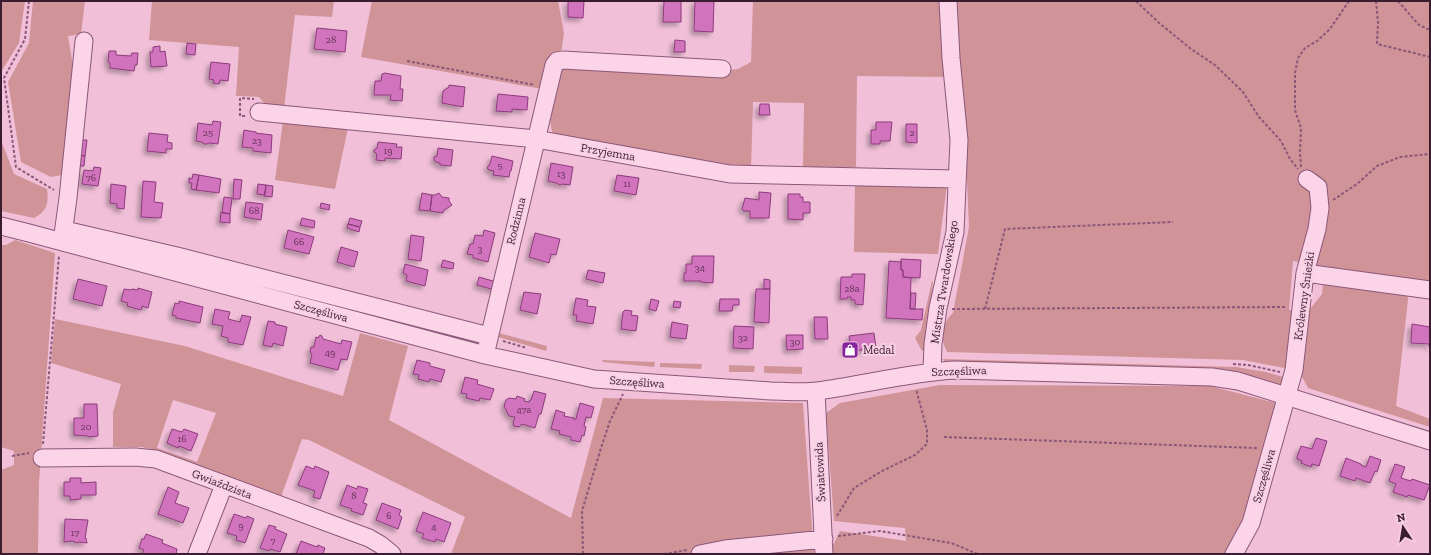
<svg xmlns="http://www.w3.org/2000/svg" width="1431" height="555" font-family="'Zilla Slab',serif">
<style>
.green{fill:#d09398;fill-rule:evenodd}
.building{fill:#d273bd;stroke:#8c3b7c;filter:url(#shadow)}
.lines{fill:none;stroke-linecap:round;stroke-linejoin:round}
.minor-casing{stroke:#8b577a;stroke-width:19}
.path{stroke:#8b577a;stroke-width:2;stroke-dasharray:3 2;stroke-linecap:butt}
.minor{stroke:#fbd4e7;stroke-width:17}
.labels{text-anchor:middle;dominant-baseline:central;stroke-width:4;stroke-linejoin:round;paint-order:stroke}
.number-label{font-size:10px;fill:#603254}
.street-label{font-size:12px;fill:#3a1c31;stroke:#f8d0e3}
.poi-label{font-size:12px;fill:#3a1c31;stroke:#f8d0e3;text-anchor:start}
</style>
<defs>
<filter id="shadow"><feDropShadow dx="-3.5" dy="3.5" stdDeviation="2" flood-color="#0004"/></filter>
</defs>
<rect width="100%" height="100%" fill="#f1c0d8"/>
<path class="green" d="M1,1H25L19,43L1,72Z
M33,1H85L81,34L68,36L73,66L62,175L51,177L21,162L8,82L29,43Z
M152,1H334L332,17L295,15L284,108L266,105L259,97L236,96L239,47L149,40Z
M372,1H558L564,33L561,53L551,54L542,89L361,57Z
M753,1H939L946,77L857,76L856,167H803L804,103L753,102L751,169L728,168L553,137L549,115L560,65L699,73L738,69L751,62Z
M953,1H1430V285L1293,261L1289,310H1296L1289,369L1243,360L947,352C940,338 940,325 953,313L969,227L963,89L954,26Z
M283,121L348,128L335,189L275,180Z
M1,140L14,174L47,189C49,204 47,211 34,218L1,211Z
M855,183L947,185L938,254L854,252Z
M15,240L55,253L39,483L38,554H1V470L14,465V451L1,447V245H6Z
M932,281L933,282L928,324L929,348L922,351L915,338L921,330Z
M1323,282L1407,292L1408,300L1396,406L1430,419V427L1308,388L1300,373L1306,314L1322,294Z
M55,319L185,346L343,396L360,333L408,346L389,420L571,518L603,398L803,403L814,554H451L465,517L309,440L302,439L281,497L154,450L142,447H113V412L121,384L51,363ZM173,400L216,413L197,462L157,448Z
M496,326L499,333L547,346L546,351L495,336Z
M942,359L1236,367L1266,372L1287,378L1283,384L1278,386L950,365Z
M602,360L655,362L654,367L603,362Z
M660,363L702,364L701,369L660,367Z
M729,365L755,366L754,372H729Z
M764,366L802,367V374L764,373Z
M940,385L1210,386L1276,403L1245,519L1227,554H833V545L840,531L906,541L905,528L834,521L826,413L840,403Z"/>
<path class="building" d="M568,1H584L583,18L568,17Z
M664,1H681V22H663Z
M695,1H714L713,32L694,31Z
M317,28L347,31L345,52L314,49Z
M675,40L685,41V52H674Z
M187,43L196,44L195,55L186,54Z
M160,46V52L165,51L167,66L151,67L150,52H153V47Z
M109,51H116V55L131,56L132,53H138L137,65H135L134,71L110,68V63L108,62Z
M211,62L230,64L228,81L220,80L219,84L213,83L214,80L209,79Z
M385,73L401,76L400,89H403L402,101L390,100L391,95H374L375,81H381L382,74Z
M449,85L465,87L463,107L442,103L443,91L449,87Z
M498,94L528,97L527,110L512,109V112L496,111Z
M760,104H769L770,115H759Z
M213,121L221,122L218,144L209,143L207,144H204L202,142L196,141L198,123L212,125Z
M876,122H892L890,141H880V144H871V130H876Z
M906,124H917V143L906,142Z
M244,130L256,132V133L272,135L271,153L253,151V148L242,147Z
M149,133L168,135L167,142L172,143V149H166V153L147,151Z
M80,140H87L85,156L79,155Z
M378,142L397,144L396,147H402L401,159L385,158V161L376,160L377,154L374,152V150L377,148Z
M438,148L453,150L451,166L440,165V163L436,162L434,160V157L437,156Z
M79,155L85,156L84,166H78Z
M492,156L513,161L511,171H510L509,177L493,175L494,171L489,170L487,168L490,164Z
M551,163L573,167L570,185L562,184L560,185L556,183L548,181Z
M94,167L101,168L98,186L82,184L84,170L93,171Z
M193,174L199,175L196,190L191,189L192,183H189V178L192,179Z
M199,175L221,179L219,193L196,190Z
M617,175L639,178L636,195L614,191Z
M234,179L242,180L240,199H233Z
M143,181L156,182L154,202L163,203L161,218L141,217Z
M111,184L126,186L124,209L117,208V204L110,203Z
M258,184L266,185L265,195L257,194Z
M266,185L273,186L272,197L264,196Z
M759,192L771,193L769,218H750V211H744L742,209L745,198L759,200Z
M422,193L432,195L430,211L419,210Z
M439,193L442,197L449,198V201L452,205L443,211V213L430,211L432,195H435Z
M788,194H800V197H803V202H810V213H803V220L788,219Z
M224,197L232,198L230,214L222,213Z
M246,202L263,204L261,220L244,217Z
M321,203L330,205L329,210L320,208Z
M221,212L230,214V223L220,222Z
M302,218L315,221L314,228L300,225Z
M350,218L362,221L360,227L348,224Z
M348,224L360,227L359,232L347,228Z
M288,230L314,237L309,254L284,248Z
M484,230L495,233L488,262L473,258V255L467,254L470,244H473L475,235L483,236Z
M535,233L560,239L556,255L551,254L549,263L529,257Z
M411,235L424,237L421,261L408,259Z
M341,247L358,252L354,267L337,262Z
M692,256H714L713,283L701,282V281H684V273H686V264H692Z
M901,259L921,260L920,278L903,277V270H901Z
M443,260L454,263L453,269L441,267Z
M889,261L901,262V270H903V277L911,278L910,309H923L922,320L886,318Z
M405,264L428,270L425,286L406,281L407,275L403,273Z
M588,270L605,273L603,283L586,279Z
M852,274H865L863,305L855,304V300H851V297H847V299H840L841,277H852Z
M479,277L500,283L498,291L477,285Z
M78,279L107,286L102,306L73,299Z
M764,279L770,280V289H764Z
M138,288L152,292L148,308L142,306L141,310L127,306L128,303L121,301L124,289L131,290L132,289L138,290Z
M756,289H770L769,323L754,322Z
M524,292L541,294L537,314L520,310Z
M911,293H916L915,309H910Z
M576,298L588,300L587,306L596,307L593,324L576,321L577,315H573Z
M651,299L659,301L656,311L649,309Z
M720,299H739V305H733L732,311H719Z
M179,301L203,307L200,323L176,318V316L172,315L175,303L179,304Z
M674,301L681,302L680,308L673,307Z
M215,309L230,312L228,319L240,322L242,315L251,317L243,345L228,342V338L221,336L223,326L212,324Z
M625,310L632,311L631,315L638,316L636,331L621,329L623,312Z
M814,317H827L828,339H815Z
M268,321L275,322V324L287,327L283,346L273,343L272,347L263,345Z
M672,322L688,325L686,339L670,337Z
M1412,324L1430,327V347H1429V344L1411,343Z
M734,326L754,327L753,349L733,348Z
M874,333L876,348L845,352L844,344L850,343L849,336Z
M320,335L322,336L323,339L341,344L342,340L352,342L347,360L341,359L338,370L310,363L312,354L310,352L311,347H314L316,337L318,338Z
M786,335H803V349L787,350Z
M417,360L430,363V366L445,370L441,382L430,379L429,382L418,379L419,375L413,374Z
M465,377L478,380L477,384L494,389L490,400L480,398L479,401L466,398L467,394L461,393Z
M534,391L546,394L541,414H539L535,428L522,424L519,427L514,426L513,423L515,417L509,416L504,406L506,400L509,398L516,399L517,396L525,399L524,401L529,402L530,400H531Z
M580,403L594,407L591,418L586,417L584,426L586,427L584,436L582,435L580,442L571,440V437L559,434L560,431L551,429L556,410L565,413L564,416L574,418L573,419H576Z
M84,404H97L98,436L89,437L88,436L74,435V418H84Z
M172,429L182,432L184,429L198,434L191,451L179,446L178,448L167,443Z
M1316,438L1327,441L1319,466L1312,464L1311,467L1301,463L1302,461L1297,459V457L1301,446L1312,449Z
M1370,456L1381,460L1377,472L1375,471L1370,483L1356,478L1355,481L1340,476L1346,458L1361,464V465L1366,467Z
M1395,464L1405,467L1401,478L1411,481L1412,479L1430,485L1424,500L1408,495L1407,497L1393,492L1396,484L1389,481Z
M306,466L314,469L315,466L329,472L320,499L313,497L315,491L298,485Z
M70,478H81V483L96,482V495H81V499L70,500V496H64V482H70Z
M347,485L357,489L358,486L368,489L363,503L367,504L363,515L351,511L352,509L340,505Z
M168,487L179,492L175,503L189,508L183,523L158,514Z
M382,503L401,510L399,515L402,517L398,529L376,520Z
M423,512L451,523L444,542L436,539L435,542L422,538L424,534L416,531Z
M234,514L246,518L247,516L254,519L245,543L236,540L237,536L227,533Z
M65,519L88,520L85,538H86L87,543L79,542L77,543L72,541L64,542Z
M269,525L276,527L275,529L287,534L280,552L270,549L269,551L260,548Z
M146,534L163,540L162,543L177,549L176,554H142L144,550L139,548L142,539H144Z
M301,541L317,547L318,545L325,548L323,554H296Z"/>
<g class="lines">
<g class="minor-casing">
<path id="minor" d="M259,112L536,139L730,174L956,179
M1,226L29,233L485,355L594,379L771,391C786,391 802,393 817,391C863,385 907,373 954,370L1212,377L1238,381L1430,441
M65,230L177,256L489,336
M62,242L68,198L84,41
M1305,273L1430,290
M485,355L554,65L557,61L563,60L722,69
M932,371L933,344L938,308L955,232L959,140L951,58L948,1
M816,391L824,554
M42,458L135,457L156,459L369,538L381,545L392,554
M197,554L224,485
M700,554L725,549L824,539
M1234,554L1251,523L1294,370L1305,273L1317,229L1320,208L1318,187L1307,179"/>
</g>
<path class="path" d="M29,1L25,39L4,78L16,167L54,190
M1136,1L1158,22L1191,49L1215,65L1243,92L1259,117L1281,141L1290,159L1298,169
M1376,1L1378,22L1377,44L1430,57
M1398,1L1419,25L1430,30
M407,61L535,85
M245,116H240V98L254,99
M1301,167L1300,153L1301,128L1295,110V73L1298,58L1305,48L1317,41L1330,29L1349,1
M1333,200L1357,184L1377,166L1400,157L1430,154
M952,309L1287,307
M985,309L1005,229L1173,222
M503,341L527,348
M1233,364L1248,365L1280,372
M944,437L1257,448
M43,444L59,255
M12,456L29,453
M837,516L854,488L882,471L915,455L927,444V430L916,389
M838,536L880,531L951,543L978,554
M583,554L582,511L601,448L610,421L623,394
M664,554L687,550"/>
<use href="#minor" class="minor"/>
</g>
<defs>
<g id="shop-square" transform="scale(0.9)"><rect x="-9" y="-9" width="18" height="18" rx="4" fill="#85229e" stroke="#f8d0e3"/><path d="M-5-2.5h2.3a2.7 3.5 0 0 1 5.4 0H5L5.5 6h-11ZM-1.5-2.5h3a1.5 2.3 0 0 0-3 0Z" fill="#fff"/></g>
</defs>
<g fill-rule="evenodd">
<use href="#shop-square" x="850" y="350"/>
</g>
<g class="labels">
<g class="number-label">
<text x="331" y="40">28</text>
<text x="208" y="133">25</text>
<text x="912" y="133">2</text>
<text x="257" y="141">23</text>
<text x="388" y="151">19</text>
<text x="500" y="166">5</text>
<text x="561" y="174">13</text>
<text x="91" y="178">76</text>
<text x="627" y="184">11</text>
<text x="254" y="211">68</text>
<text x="299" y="242">66</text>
<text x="480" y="249">3</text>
<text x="700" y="268">34</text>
<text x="852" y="289">28a</text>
<text x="743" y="338">32</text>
<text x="795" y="342">30</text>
<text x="330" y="353">49</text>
<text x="524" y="410">47a</text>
<text x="86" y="427">20</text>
<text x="182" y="439">16</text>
<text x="354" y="496">8</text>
<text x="389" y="516">6</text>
<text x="241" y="526">9</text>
<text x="434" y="527">4</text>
<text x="75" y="533">17</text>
<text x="273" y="541">7</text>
</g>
<g class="street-label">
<text transform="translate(608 152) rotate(10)">Przyjemna</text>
<text transform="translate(516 221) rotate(-76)">Rodzinna</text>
<text transform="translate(944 282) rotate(-81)">Mistrza Twardowskiego</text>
<text transform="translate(1304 296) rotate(-82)">Królewny Śnieżki</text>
<text transform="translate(321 311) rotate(15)">Szczęśliwa</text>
<text transform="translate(959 371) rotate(-2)">Szczęśliwa</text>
<text transform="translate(637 382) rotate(4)">Szczęśliwa</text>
<text transform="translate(820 472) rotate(-93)">Światowida</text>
<text transform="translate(1264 476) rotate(-74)">Szczęśliwa</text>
<text transform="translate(222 484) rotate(21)">Gwiaździsta</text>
</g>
<g class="poi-label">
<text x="863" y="350">Medal</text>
</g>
</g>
<rect width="1431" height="555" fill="none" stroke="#3a1c31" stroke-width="4"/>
<g transform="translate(1403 527) rotate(348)" stroke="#f8d0e3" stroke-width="3" paint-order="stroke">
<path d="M0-3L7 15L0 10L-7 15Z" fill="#3a1c31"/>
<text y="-6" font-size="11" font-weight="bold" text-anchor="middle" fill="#3a1c31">N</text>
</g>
</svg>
